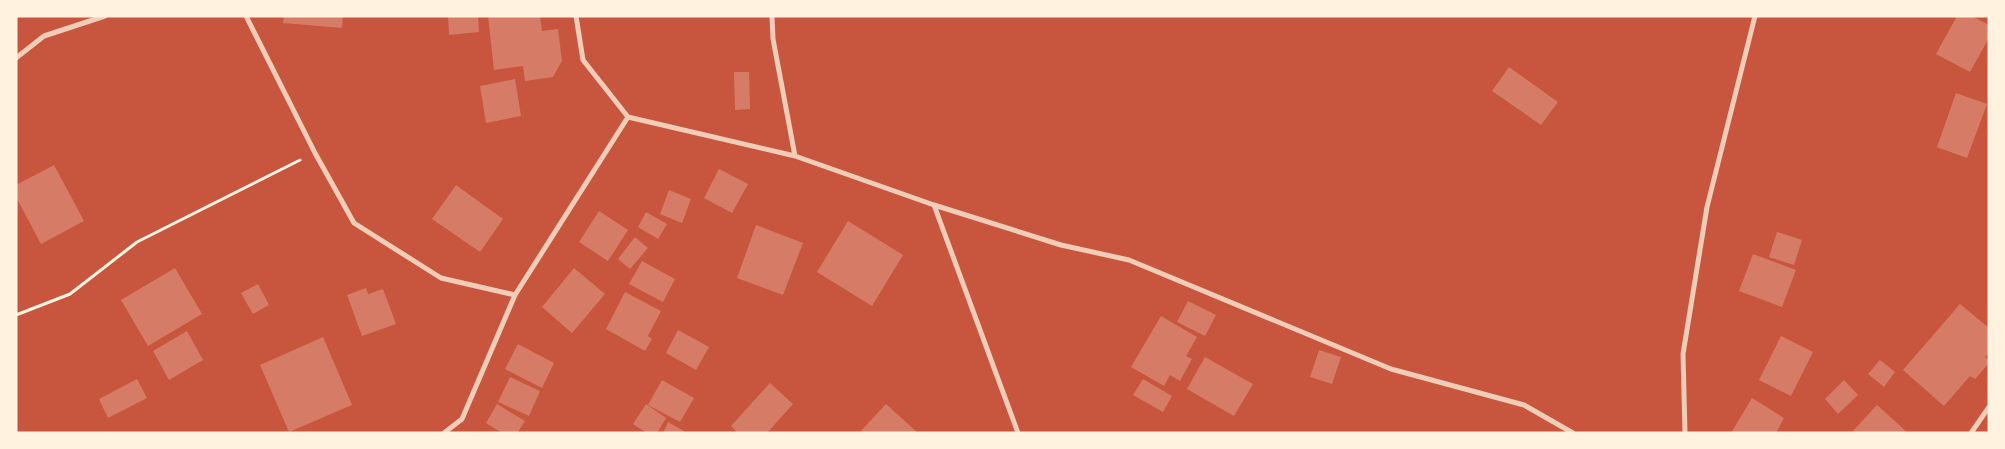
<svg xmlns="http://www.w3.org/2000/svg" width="2005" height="449" font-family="'Asap Condensed',sans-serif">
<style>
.building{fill:#d67c66}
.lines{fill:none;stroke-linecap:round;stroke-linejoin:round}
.path{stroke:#fff3e0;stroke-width:3}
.minor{stroke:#f1ccb7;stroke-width:5}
</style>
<rect width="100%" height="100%" fill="#c8553d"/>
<path class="building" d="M284,16H343L342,28L283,23Z
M448,16H478L479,32L449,35Z
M488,16H540L542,31L558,29L562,61L553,77L525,81L523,66L494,70Z
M1957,16H1972L1989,25V38L1970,72L1936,54Z
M1509,67L1558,102L1541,125L1492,91Z
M734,72H749L750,109L735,110Z
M515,79L521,116L486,123L480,86Z
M1956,93L1987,104L1967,158L1937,147Z
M54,165L84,221L41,244L16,197V185Z
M719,169L748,184L732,213L704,198Z
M456,185L503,219L480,252L432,219Z
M669,190L691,199L682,223L660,214Z
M599,211L628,230L608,261L579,242Z
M646,212L667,224L658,239L638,227Z
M848,221L903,255L872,306L817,272Z
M756,225L803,243L783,295L737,278Z
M1777,232L1802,240L1794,265L1769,257Z
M635,237L648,248L630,269L618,259Z
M1753,254L1796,270L1782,307L1739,291Z
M642,261L675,279L663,302L629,284Z
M175,268L202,314L148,346L121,300Z
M574,268L605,294L572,333L542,307Z
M258,284L269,305L253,314L241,293Z
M366,288L368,294L383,289L396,324L362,336L347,295Z
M625,292L661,311L648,336L652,339L645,351L606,329Z
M1188,301L1216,315L1205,336L1177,322Z
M1960,304L1989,328V353L1985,357L1989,360V363L1975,379L1970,376L1944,406L1903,370Z
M1161,316L1197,337L1186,356L1192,359L1180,381L1170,375L1164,386L1131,367Z
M678,330L709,347L696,370L666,353Z
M187,331L203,360L169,380L153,351Z
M1781,336L1813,352L1791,396L1759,380Z
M323,337L352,405L289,432L260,365Z
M518,344L554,363L542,388L505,369Z
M1319,350L1341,357L1332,384L1310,377Z
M1205,357L1253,384L1234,416L1187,389Z
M1880,360L1895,372L1884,387L1868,374Z
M510,377L540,391L529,416L498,402Z
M137,379L147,398L108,418L99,399Z
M1143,379L1172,396L1163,412L1133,395Z
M662,380L694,398L680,422L648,405Z
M1844,380L1858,395L1838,414L1825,399Z
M770,383L793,404L767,433H738L731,426Z
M1752,398L1784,418L1776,433H1731Z
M497,404L525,421L517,433H502L486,423Z
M646,404L666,418L657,433H647L633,424Z
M886,404L918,433H859Z
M1877,405L1908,433H1851Z
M668,422L684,431L683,433H663Z"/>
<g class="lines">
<path class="path" d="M16,315L70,294L137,242L300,160"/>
<path class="minor" d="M246,16L315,153L354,223L441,278L515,295L628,117L795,156L934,205L1061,245L1129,260L1391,369L1524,405L1573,433
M576,16L583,60L628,117
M772,16L773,39L795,156
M16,58L44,36L105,16
M934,205L1018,433
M444,433L462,419L515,295
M1685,433L1683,354L1707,207L1755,16
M1971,433L1989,407"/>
</g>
<rect width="2005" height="449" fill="none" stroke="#fff3e0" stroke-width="35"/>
</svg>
